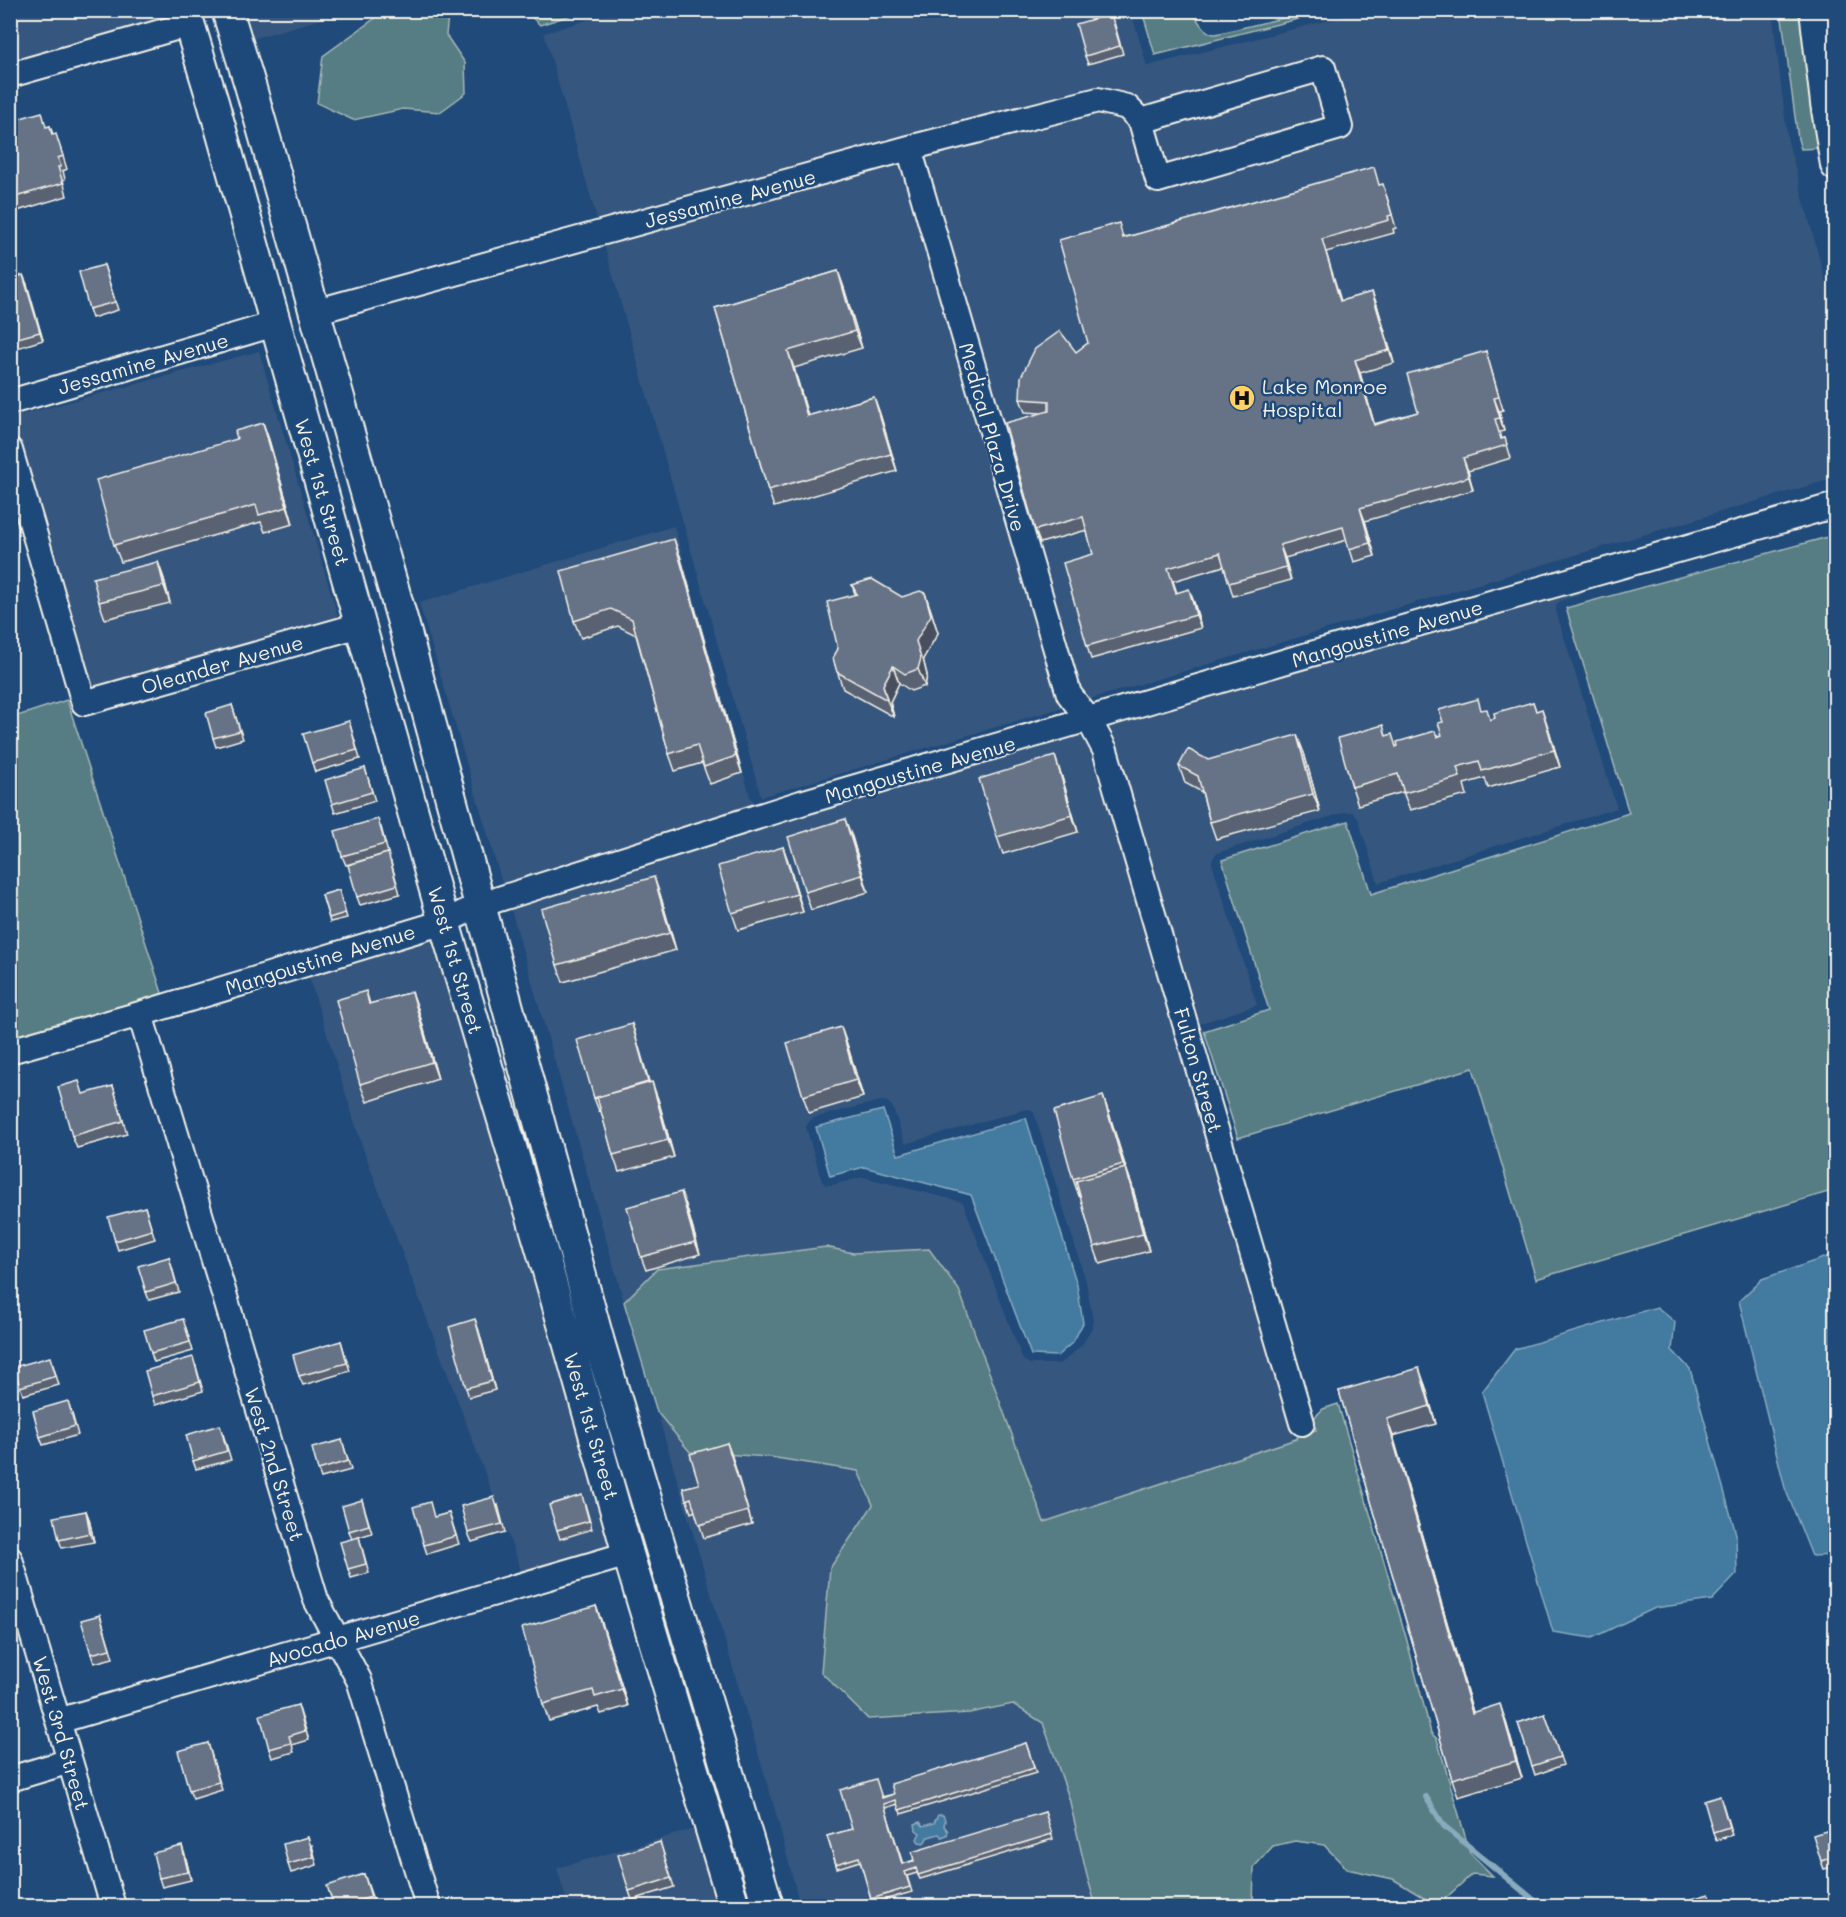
<svg xmlns="http://www.w3.org/2000/svg" width="1846" height="1917" font-family="Mali,sans-serif">
<style>
.built{fill:#34567e;fill-rule:evenodd}
.green{fill:#577d83;stroke:#a6b7b6;stroke-width:1.5}
.water{fill:#437aa0;stroke:#8aaabd;stroke-width:1.5}
.lines{fill:none;stroke-linecap:round;stroke-linejoin:round}
.stream{stroke:#8aaabd;stroke-width:6}
.minor-casing{stroke:#f4f1e8;stroke-width:28}
.major-casing{stroke:#f4f1e8;stroke-width:34}
.minor{stroke:#1f4a7a;stroke-width:24}
.major{stroke:#1f4a7a;stroke-width:30}
.wall{fill:#586273;stroke:#f4f1e8;stroke-width:1.5}
.shaded-wall{fill:#47505e;stroke:#f4f1e8;stroke-width:1.5}
.building{fill:#667286;stroke:#f4f1e8;stroke-width:1.5}
.labels{text-anchor:middle;dominant-baseline:central;stroke-width:5;stroke-linejoin:round;paint-order:stroke}
.street-label{font-size:20px;fill:#f4f1e8;stroke:#1f4a7a}
.poi-label{font-size:20px;fill:#f4f1e8;stroke:#1f4a7a;text-anchor:start}
</style>
<rect width="100%" height="100%" fill="#1f4a7a"/>
<filter id="ink" filterUnits="userSpaceOnUse"><feTurbulence type="fractalNoise" baseFrequency=".0167" numOctaves="2"/><feDisplacementMap in="SourceGraphic" scale="12" xChannelSelector="R" yChannelSelector="G"/><feConvolveMatrix kernelMatrix="1 2 1 2 8 2 1 2 1" color-interpolation-filters="sRGB"/></filter>
<g filter="url(#ink)">
<path class="built" d="M244,10H349V11L252,39Z
M620,10L1131,11L1147,66L1365,11H1772L1788,141L1835,317V478L761,797L544,33Z
M11,11H155L158,22L11,65Z
M259,351L339,620L93,690L13,417Z
M674,526L751,799L759,805L503,886L419,603Z
M1581,588L1583,594L1560,601L1556,605V611L1617,808L1378,883L1358,818L1352,812H1345L1217,853L1213,858L1212,863L1257,1005L1198,1024L1117,746L1106,726Z
M1082,733L1094,754L1293,1436L1296,1439L1044,1522L959,1290L929,1249L853,1253L826,1247L657,1269L624,1302L510,906L777,821ZM880,1101H886L892,1106L905,1144L1023,1110L1030,1109L1034,1113L1086,1282L1093,1321L1092,1327L1082,1345L1063,1362L1058,1364H1030L1023,1360L963,1202L863,1177L832,1185H826L822,1181L806,1127L809,1122L814,1118Z
M433,936L614,1548L523,1575L362,1146L308,974Z
M657,1412L690,1452L770,1457L858,1471L873,1505L830,1568L969,1713L1013,1704L1043,1723L1069,1798L1087,1876L1096,1906H800L775,1810Z
M697,1828L720,1906H568L557,1868Z"/>
<path class="green" d="M385,11H454L448,15L446,35L465,63L466,93L440,112L403,109L353,120L317,103L323,56Z
M525,11H578L571,15L540,25Z
M1142,11H1192C1198,20 1204,34 1216,34L1312,11H1330L1155,55Z
M1781,11H1803L1821,148L1801,149L1798,139Z
M1835,535V1190L1536,1279L1473,1068L1238,1138L1204,1031L1269,1010L1222,860L1348,821L1371,894L1629,813L1566,608Z
M67,700L163,996L11,1040V718Z
M826,1247L853,1253L929,1249L959,1290L1044,1522L1296,1439L1299,1435L1316,1430L1313,1419L1323,1409L1338,1404L1406,1637L1431,1733L1437,1739L1470,1853L1493,1876L1472,1874L1437,1906L1393,1879L1347,1869L1324,1845L1295,1841L1273,1846L1254,1867L1253,1906H1096L1087,1876L1069,1798L1043,1723L1013,1704L969,1713L868,1719L821,1672L830,1568L873,1505L858,1471L770,1457L690,1452L657,1412L624,1302L657,1269Z"/>
<path class="water" d="M883,1110L898,1155L1026,1118L1077,1285L1083,1323L1073,1342L1057,1356L1031,1355L971,1195L864,1167L830,1176L816,1127Z
M1835,1254V1555L1812,1556L1785,1488L1739,1301L1762,1279Z
M1657,1307L1675,1322L1672,1350L1690,1369L1736,1534L1737,1574L1712,1600L1655,1608L1592,1638L1553,1632L1482,1392L1515,1349Z
M938,1815H943L945,1820L944,1826L948,1831L947,1835L942,1837L939,1834L928,1837L924,1843L919,1842L917,1839L920,1833L916,1830L915,1824L920,1822L923,1826L934,1823Z"/>
<g class="lines">
<path class="stream" d="M1426,1797L1444,1826L1541,1906"/>
<g class="minor-casing">
<path id="minor" d="M10,75L189,24
M909,148L1069,694L1089,720L1105,750L1302,1423
M314,312L909,148L1098,100L1127,107L1141,121L1158,180L1340,127L1323,68L1141,121
M10,402L275,324
M10,450L84,703L360,625
M140,1014L316,1600L359,1680L428,1906
M10,1051L140,1014L444,922L480,905L801,803L1290,660L1836,505
M10,1559L113,1906
M58,1721L628,1554
M10,1779L70,1761"/>
</g>
<g class="major-casing">
<path id="major" d="M185,10L213,102L444,922L548,1271L628,1554L734,1906
M227,10L250,85L404,626L599,1342L768,1906
M1815,10L1826,103L1836,165"/>
</g>
<use href="#minor" class="minor"/>
<use href="#major" class="major"/>
</g>
<path class="wall" d="M1114,22L1123,54L1088,64L1085,56Z
M50,126L53,134L60,147L67,169L63,171L65,179L63,180L67,196L17,211L10,192L47,127Z
M1380,185L1387,197L1396,228L1393,229L1394,233L1326,252L1341,301L1372,292L1377,305L1394,363L1360,373L1374,424L1418,412L1486,351L1503,410L1499,411L1504,431L1500,432L1502,439L1505,438L1511,458L1468,471L1473,490L1365,521L1375,556L1354,562L1347,540L1285,558L1291,580L1233,596L1224,566L1173,581L1177,593L1194,602L1201,628L1091,659L1087,646L1093,554L1087,530L1040,543L1035,530L1040,413L1025,412L1020,399L1076,352L1088,343L1124,237Z
M104,265L118,310L92,318L89,309Z
M838,271L844,288L862,348L794,368L808,416L874,397L880,414L897,471L774,507L768,490L715,308Z
M23,275L43,340L17,348L14,339Z
M263,423L269,440L293,524L265,532L261,522L121,562L114,545L237,439Z
M680,556L742,773L710,784L702,763L675,771L669,754L636,635L618,626L581,638L574,621Z
M158,562L164,579L170,603L105,619L99,602Z
M852,585L902,597L925,593L931,611L938,633L923,659L927,675L925,686L911,691L899,683L890,702L894,717L843,689L833,658L838,649L855,594Z
M1533,702L1536,711L1548,727L1560,767L1488,788L1485,778L1464,784L1467,795L1410,810L1403,792L1358,805L1352,787L1387,736L1397,747L1442,735L1482,710L1491,720Z
M232,705L243,739L216,747L213,738Z
M349,721L360,759L315,772L312,763Z
M1304,753L1320,811L1216,839L1210,822L1202,792L1185,783L1179,766L1208,760Z
M365,768L375,801L335,813L332,804Z
M1061,774L1078,832L1003,854L997,837Z
M381,827L388,853L346,865L342,856Z
M852,837L868,892L811,910L805,892Z
M783,847L789,864L803,912L738,930L732,913Z
M391,862L400,894L360,905L357,897Z
M339,890L347,918L330,922L322,895Z
M660,894L676,950L563,982L557,965Z
M366,991L370,1004L412,992L418,1009L438,1079L367,1102L360,1084Z
M632,1024L649,1083L658,1099L674,1157L619,1172L613,1155L601,1110L599,1111L594,1098Z
M847,1044L863,1097L809,1113L803,1096Z
M113,1086L127,1134L77,1148L72,1136Z
M1109,1113L1126,1168L1132,1185L1149,1251L1100,1264L1094,1247L1080,1195L1079,1196L1073,1179Z
M10,1149L14,1161L10,1162Z
M686,1205L700,1254L646,1270L641,1257Z
M145,1207L155,1239L118,1250L115,1241Z
M169,1257L179,1292L149,1300L146,1292Z
M10,1264L18,1291L10,1293Z
M186,1328L193,1351L154,1362L151,1353Z
M478,1328L495,1390L469,1397L466,1388Z
M341,1341L350,1371L303,1385L299,1376Z
M53,1365L59,1385L23,1395L20,1387Z
M196,1366L203,1391L155,1405L152,1396Z
M1425,1385L1436,1424L1393,1436L1473,1712L1506,1722L1522,1778L1458,1797L1452,1779L1339,1391Z
M71,1410L78,1435L43,1445L40,1437Z
M223,1434L231,1460L196,1469L193,1461Z
M342,1440L351,1470L321,1478L318,1470Z
M727,1443L752,1524L704,1538L695,1511L691,1513L683,1488L699,1484Z
M362,1500L372,1533L359,1537L369,1573L351,1578L348,1569L352,1539L349,1531Z
M585,1504L592,1529L560,1539L557,1530Z
M498,1505L505,1532L472,1542L468,1533Z
M86,1511L89,1519L94,1542L62,1548L59,1540Z
M449,1513L459,1544L427,1554L424,1545L435,1517Z
M596,1606L602,1623L628,1706L601,1714L598,1707L549,1721L543,1704Z
M100,1615L113,1658L94,1663L91,1654Z
M298,1705L309,1740L292,1745L294,1752L272,1758L269,1749Z
M1545,1714L1563,1765L1535,1775L1518,1723Z
M208,1743L222,1790L193,1799L189,1790Z
M1026,1743L1036,1773L901,1814L898,1804L885,1808L903,1864L1045,1812L1053,1839L920,1879L917,1873L907,1876L912,1892L873,1903L860,1861L837,1868L827,1836L852,1829L882,1797L894,1794Z
M1723,1805L1732,1835L1716,1840L1713,1832Z
M1836,1828V1866L1824,1869L1821,1861Z
M660,1842L674,1887L632,1900L629,1891Z
M312,1845L317,1865L291,1873L288,1864Z
M185,1855L191,1880L162,1887L159,1878Z
M364,1874L375,1905L371,1906H334Z"/>
<path class="shaded-wall" d="M838,271L844,288L862,348L855,331Z
M23,275L27,284L43,340L40,332Z
M1372,292L1377,305L1394,363L1389,350Z
M788,351L794,368L813,433L807,416Z
M1355,360L1360,373L1378,437L1374,425Z
M874,397L880,414L897,471L891,454Z
M1494,398L1499,411L1504,431L1500,418Z
M263,423L269,440L293,524L287,507Z
M1463,458L1468,471L1473,490L1469,477Z
M1360,508L1365,521L1375,556L1370,543Z
M674,539L680,556L742,773L736,756Z
M1280,545L1285,558L1291,580L1286,567Z
M158,562L164,579L170,603L164,586Z
M1189,589L1194,602L1201,628L1196,615Z
M925,593L938,633L923,659L927,675L925,686L918,669L916,641Z
M893,666L899,683L890,702L894,717L887,700L883,685Z
M1542,709L1548,727L1560,767L1554,750Z
M1297,735L1304,753L1320,811L1313,794Z
M1055,756L1061,774L1078,832L1072,815Z
M845,819L852,837L868,892L862,875Z
M783,847L789,864L803,912L797,894Z
M654,877L660,894L676,950L670,933Z
M412,992L418,1009L438,1079L432,1062Z
M632,1024L636,1037L653,1095L648,1082Z
M841,1027L847,1044L863,1097L856,1080Z
M652,1082L658,1099L674,1157L668,1140Z
M1103,1096L1109,1113L1127,1174L1126,1168L1132,1185L1149,1251L1143,1234L1129,1179L1123,1164Z
M681,1192L686,1205L700,1254L695,1242Z
M475,1319L478,1328L495,1390L492,1381Z
M1419,1368L1425,1385L1436,1424L1430,1406Z
M1387,1419L1393,1436L1478,1730L1472,1713Z
M727,1443L732,1456L752,1524L748,1511Z
M86,1511L89,1519L94,1542L90,1533Z
M596,1606L602,1623L628,1706L622,1689Z
M1500,1704L1506,1722L1522,1778L1516,1761Z
M182,1846L185,1855L191,1880L188,1872Z"/>
<path class="building" d="M1111,14L1120,46L1085,56L1076,24Z
M42,112L46,127L50,126L52,135L56,134L63,156L58,158L61,167H58L63,183L12,198L10,192V121Z
M1374,167L1379,185L1383,184L1392,215L1388,216L1389,220L1322,239L1340,301L1372,292L1389,350L1355,360L1374,425L1418,412L1407,374L1486,351L1499,397L1494,398L1500,418L1495,419L1501,439L1505,438L1507,445L1463,458L1469,477L1360,508L1370,543L1349,549L1343,527L1280,545L1286,567L1229,583L1220,553L1168,568L1176,593L1189,589L1196,615L1087,646L1063,563L1093,554L1083,517L1035,530L1005,423L1049,411V401L1020,399L1021,377L1035,349L1060,331L1076,352L1088,343L1059,240L1119,223L1123,238Z
M104,265L115,302L89,309L79,272Z
M838,271L855,331L788,351L807,416L874,397L891,454L768,490L715,308Z
M23,275L40,332L14,339L10,328V279Z
M263,423L287,507L259,515L256,505L114,545L96,480L237,439L235,431Z
M674,539L736,756L704,767L697,745L669,754L632,619L611,609L574,621L561,571Z
M158,562L164,586L99,602L93,578Z
M872,579L902,597L920,591L925,593L931,615L916,641L921,658L918,669L905,674L893,666L883,685L887,700L837,672L833,658L838,649L827,602L857,594L852,585Z
M1478,699L1481,710L1487,709L1490,720L1495,718L1494,713L1533,702L1536,711L1542,709L1554,750L1482,771L1479,761L1457,767L1460,777L1404,793L1398,774L1352,787L1338,738L1383,725L1386,736L1392,734L1396,747L1398,746L1397,742L1435,731L1437,737L1442,735L1438,723L1443,722L1439,710Z
M232,705L240,731L213,738L206,713Z
M349,721L357,750L312,763L303,734Z
M1297,735L1313,794L1210,822L1198,776L1179,766L1188,749L1208,760Z
M1055,756L1072,815L997,837L979,779Z
M365,768L372,792L332,804L325,780Z
M378,819L385,844L342,856L335,831Z
M845,819L862,875L805,892L788,837Z
M783,847L797,894L732,913L718,866Z
M388,853L397,885L357,897L348,865Z
M654,877L670,933L557,965L541,909Z
M339,890L345,913L329,918L322,895Z
M366,991L369,1004L412,992L432,1062L360,1084L336,1000Z
M632,1024L648,1082L594,1098L577,1040Z
M841,1027L856,1080L803,1096L787,1043Z
M79,1081L83,1094L113,1086L123,1121L72,1136L58,1087Z
M652,1082L668,1140L613,1155L597,1097Z
M1103,1096L1123,1164L1073,1179L1054,1111Z
M1126,1168L1143,1234L1094,1247L1076,1181Z
M681,1192L695,1242L641,1257L627,1207Z
M145,1207L152,1230L115,1241L108,1217Z
M169,1257L176,1283L146,1292L138,1266Z
M10,1267L15,1282L10,1283Z
M183,1319L190,1342L151,1353L144,1330Z
M475,1319L492,1381L466,1388L449,1327Z
M341,1341L347,1363L299,1376L293,1355Z
M50,1357L56,1376L20,1387L14,1367Z
M193,1357L200,1382L152,1396L145,1371Z
M1419,1368L1430,1406L1387,1419L1472,1713L1500,1704L1516,1761L1452,1779L1339,1391Z
M68,1401L75,1426L40,1437L33,1411Z
M220,1425L227,1451L193,1461L186,1435Z
M342,1440L348,1461L318,1470L312,1448Z
M727,1443L748,1511L699,1525L691,1498L686,1500L683,1488L699,1484L690,1454Z
M582,1495L589,1521L557,1530L549,1505Z
M494,1497L502,1524L468,1533L461,1506Z
M362,1500L369,1525L349,1531L342,1506Z
M430,1502L434,1517L449,1513L456,1536L424,1545L413,1507Z
M86,1511L90,1533L59,1540L54,1517Z
M359,1537L366,1564L348,1569L340,1542Z
M596,1606L622,1689L595,1697L593,1690L543,1704L522,1628Z
M100,1615L110,1649L91,1654L81,1620Z
M298,1705L305,1731L289,1736L291,1743L269,1749L260,1715Z
M1545,1714L1560,1757L1532,1766L1518,1723Z
M208,1743L219,1782L189,1790L178,1751Z
M1026,1743L1034,1768L899,1810L896,1800L884,1804L902,1864L914,1861L912,1852L1045,1812L1052,1834L918,1875L916,1868L905,1872L910,1887L871,1899L859,1857L836,1864L827,1836L852,1829L840,1790L876,1779L882,1798L894,1794L891,1784Z
M1720,1796L1729,1827L1713,1832L1704,1801Z
M1836,1828V1856L1821,1861L1813,1835Z
M308,1837L314,1857L288,1864L283,1844Z
M660,1842L671,1878L629,1891L618,1855Z
M182,1846L188,1872L159,1878L153,1853Z
M364,1874L371,1897L348,1904L349,1906H334L327,1886Z
M1709,1894L1713,1906H1668Z
M687,1902L689,1906H674Z
M1786,1902L1787,1906H1766Z"/>
</g>
<defs>
<g id="hospital-disc" transform="scale(1.35)"><circle r="9.5" fill="#ffd166" stroke="#1f4a7a"/><path d="M-5-5h3v3.5h4V-5h3V5h-3V1.5h-4V5h-3Z" fill="#111"/></g>
</defs>
<g fill-rule="evenodd">
<use href="#hospital-disc" x="1242" y="398"/>
</g>
<g class="labels">
<g class="street-label">
<text transform="translate(730 198) rotate(-15)">Jessamine Avenue</text>
<text transform="translate(143 363) rotate(-16)">Jessamine Avenue</text>
<text transform="translate(993 437) rotate(74)">Medical Plaza Drive</text>
<text transform="translate(323 492) rotate(74)">West 1st Street</text>
<text transform="translate(1387 633) rotate(-16)">Mangoustine Avenue</text>
<text transform="translate(222 664) rotate(-16)">Oleander Avenue</text>
<text transform="translate(920 769) rotate(-16)">Mangoustine Avenue</text>
<text transform="translate(320 959) rotate(-17)">Mangoustine Avenue</text>
<text transform="translate(456 960) rotate(74)">West 1st Street</text>
<text transform="translate(1199 1070) rotate(74)">Fulton Street</text>
<text transform="translate(592 1426) rotate(74)">West 1st Street</text>
<text transform="translate(275 1464) rotate(73)">West 2nd Street</text>
<text transform="translate(343 1638) rotate(-16)">Avocado Avenue</text>
<text transform="translate(62 1733) rotate(74)">West 3rd Street</text>
</g>
<g class="poi-label">
<text x="1262" y="386">Lake Monroe<tspan x="1262" dy="23">Hospital</tspan></text>
</g>
</g>
<rect width="1846" height="1917" fill="none" stroke="#1f4a7a" stroke-width="36"/>
<rect x="18" y="18" width="1810" height="1881" fill="none" stroke="#f4f1e8" stroke-width="2" filter="url(#ink)"/>
</svg>
